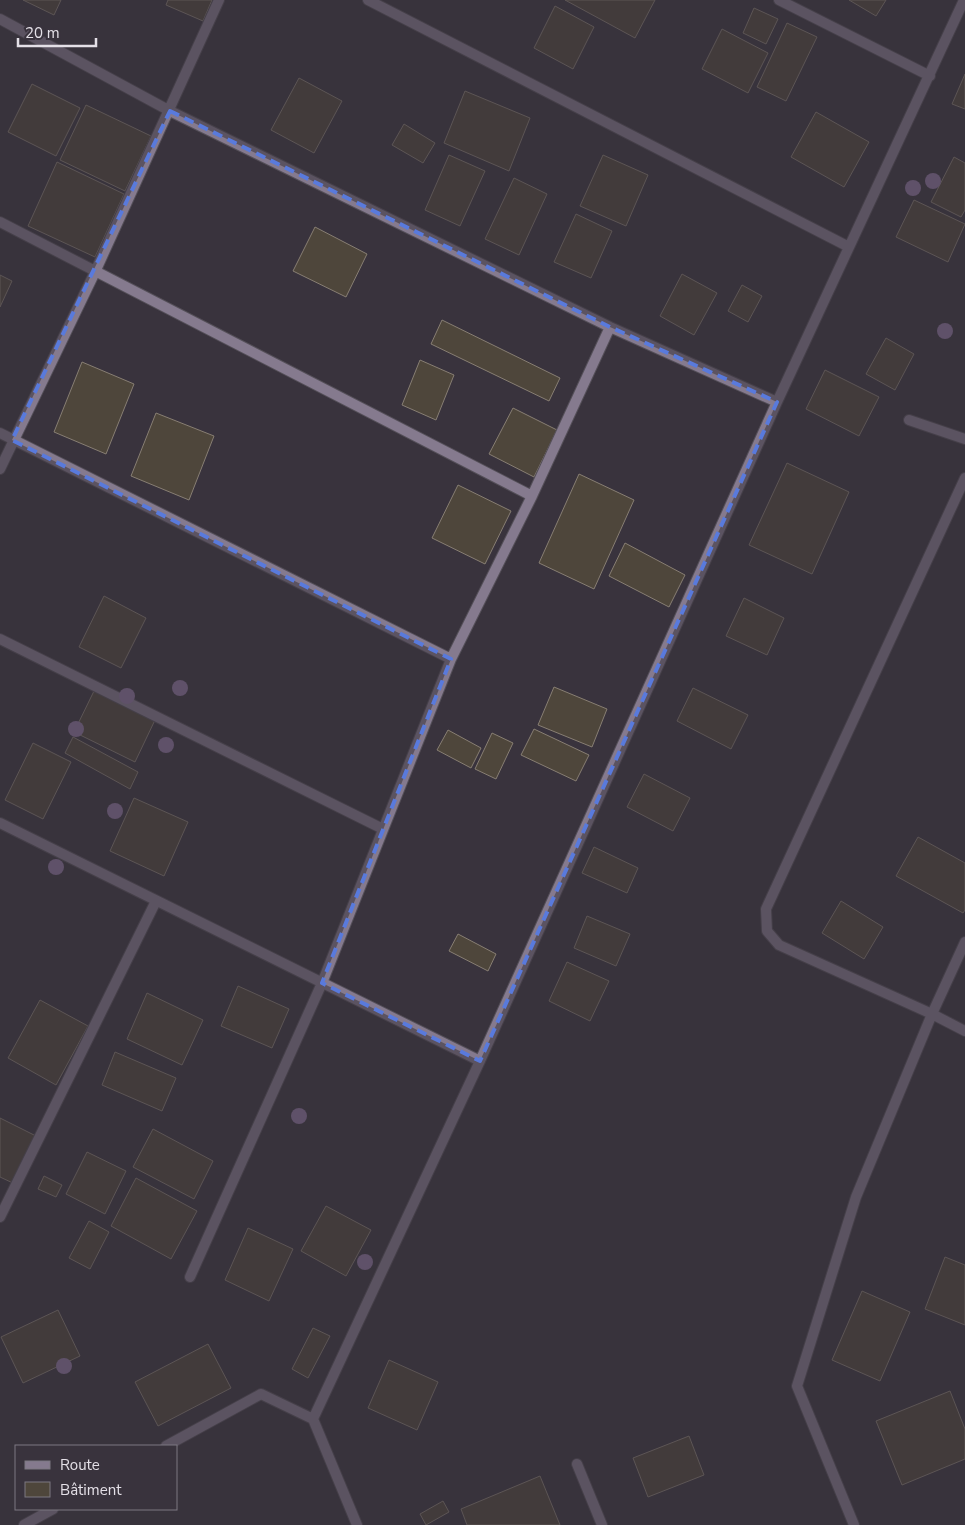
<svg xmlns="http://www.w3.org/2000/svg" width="965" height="1525" font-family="'Nunito Sans',sans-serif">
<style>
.building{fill:#4e463b;stroke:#877e73}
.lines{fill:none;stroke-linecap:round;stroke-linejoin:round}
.street-casing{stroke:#544f58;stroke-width:12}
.street{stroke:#857a8e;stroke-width:10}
.tree{fill:#8e769f}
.marked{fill:none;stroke:#597adc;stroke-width:4;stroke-dasharray:10 6;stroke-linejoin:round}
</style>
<rect width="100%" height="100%" fill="#39333d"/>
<path class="building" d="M23,0H61L54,15Z
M168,0H212L203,21L166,5Z
M565,0H655L635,38Z
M849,0H886L876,16Z
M555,6L594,27L573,69L534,48Z
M754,8L778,19L766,44L743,33Z
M787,23L817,37L786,101L757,87Z
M722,29L768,53L748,93L702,69Z
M965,74V109L952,104Z
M299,78L342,101L314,153L271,130Z
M32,84L80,108L56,156L8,132Z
M465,91L530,118L509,171L444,143Z
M86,105L151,136L125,191L60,160Z
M816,112L869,142L844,187L791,157Z
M404,124L435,143L423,163L392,145Z
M449,155L485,171L460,226L425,210Z
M603,155L648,175L626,226L580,206Z
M954,157L965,163V210L961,217L931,202Z
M57,162L124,194L95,257L28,226Z
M514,178L547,194L519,255L485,239Z
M914,200L965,224L948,262L896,237Z
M576,214L612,231L591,278L554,262Z
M315,227L367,254L346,297L293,271Z
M682,274L717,293L694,335L660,316Z
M0,275L12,281L0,307Z
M742,285L762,296L748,322L728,311Z
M442,320L560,378L549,401L431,344Z
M886,338L914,354L895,390L866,374Z
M420,360L454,375L436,420L402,405Z
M82,362L134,384L106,454L54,432Z
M825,370L879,397L859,436L806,409Z
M513,408L557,430L534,477L489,454Z
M156,413L214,436L189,500L131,476Z
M787,463L849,492L812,574L749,545Z
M579,474L634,500L594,589L539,563Z
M458,485L511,511L485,564L432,538Z
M625,543L685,575L669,607L609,576Z
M104,596L146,618L121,668L79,647Z
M744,598L784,618L767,655L726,636Z
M554,687L607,709L592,747L538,725Z
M693,688L748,715L731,749L677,721Z
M94,691L155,720L135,762L74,732Z
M534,729L589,755L576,781L521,755Z
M448,730L481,748L471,768L437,750Z
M492,733L513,743L496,779L475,769Z
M73,737L138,772L130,789L65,753Z
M33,743L71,762L43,819L5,800Z
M644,774L690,798L673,831L627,807Z
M134,798L188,822L164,876L110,851Z
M918,837L965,863V910L963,913L896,876Z
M594,847L638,868L627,893L582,873Z
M841,901L883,927L864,959L822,933Z
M587,916L630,934L616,966L574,948Z
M458,934L496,954L488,971L449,951Z
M567,962L609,981L590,1021L549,1001Z
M238,986L289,1009L272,1048L221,1026Z
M147,993L203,1020L182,1065L127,1039Z
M40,1000L88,1026L56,1085L8,1058Z
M115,1052L176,1078L162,1111L102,1085Z
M0,1118L38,1137L15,1184L0,1177Z
M153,1129L213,1161L194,1199L133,1167Z
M87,1152L126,1171L105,1214L66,1194Z
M44,1176L62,1185L56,1197L38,1189Z
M136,1178L197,1211L171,1259L111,1226Z
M326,1206L371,1230L346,1276L301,1251Z
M89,1221L109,1232L90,1269L69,1258Z
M248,1228L293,1249L269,1301L225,1280Z
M945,1257L965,1265V1325L925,1309Z
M862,1291L910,1312L880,1381L832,1360Z
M58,1310L80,1356L23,1383L1,1337Z
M313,1328L330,1336L308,1378L292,1369Z
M208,1344L231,1388L158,1426L135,1382Z
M389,1360L438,1382L417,1430L368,1408Z
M950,1391L965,1429V1459L902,1485L876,1421Z
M689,1436L704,1475L648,1497L633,1458Z
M540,1476L560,1525H467L461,1509Z
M443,1501L449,1512L426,1525L420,1514Z"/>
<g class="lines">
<g class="street-casing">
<path id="street" d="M368,0L849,247
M779,0L930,76
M0,19L170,111L610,327L777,402
M0,222L532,496
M909,420L965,439
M0,433L451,659
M0,469L95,272L219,0
M965,478L766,909L767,931L779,945L932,1014L965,1031
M0,639L383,829
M0,823L480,1061
M0,1217L156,901
M190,1277L322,983L451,659L532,496L610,327
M313,1419L480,1061L777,402L964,0
M166,1446L261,1394L313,1419L357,1525
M577,1464L602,1525
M24,1525L53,1509
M854,1525L797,1386L856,1197L932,1014L965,942"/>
</g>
<use href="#street" class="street"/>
</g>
<g class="tree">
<circle cx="933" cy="181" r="8"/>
<circle cx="913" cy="188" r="8"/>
<circle cx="945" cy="331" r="8"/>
<circle cx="180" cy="688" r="8"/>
<circle cx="127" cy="696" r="8"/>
<circle cx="76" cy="729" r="8"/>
<circle cx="166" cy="745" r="8"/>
<circle cx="115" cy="811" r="8"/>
<circle cx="56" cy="867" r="8"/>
<circle cx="299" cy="1116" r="8"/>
<circle cx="365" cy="1262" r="8"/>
<circle cx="64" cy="1366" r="8"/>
</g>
<path d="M0 0H965V1525H0ZM170,111L610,327L777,402L480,1061L322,983L451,659L12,440Z" fill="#39333d" fill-opacity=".55" fill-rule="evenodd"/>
<path class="marked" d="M170,111L610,327L777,402L480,1061L322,983L451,659L12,440Z"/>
<rect x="15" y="1445" width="162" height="65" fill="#39333d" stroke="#7d7881"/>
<rect x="25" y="1461" width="25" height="8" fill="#857a8e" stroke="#7d7881"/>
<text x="60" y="1470" font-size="15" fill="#e4e0e7">Route</text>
<rect x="25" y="1482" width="25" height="15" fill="#4e463b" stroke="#7d7881"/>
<text x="60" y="1495" font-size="15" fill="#e4e0e7">Bâtiment</text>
<path d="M18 38v8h78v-8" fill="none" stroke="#e4e0e7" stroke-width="2.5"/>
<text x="25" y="38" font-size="15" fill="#e4e0e7" stroke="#39333d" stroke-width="4" paint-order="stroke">20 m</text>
</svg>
